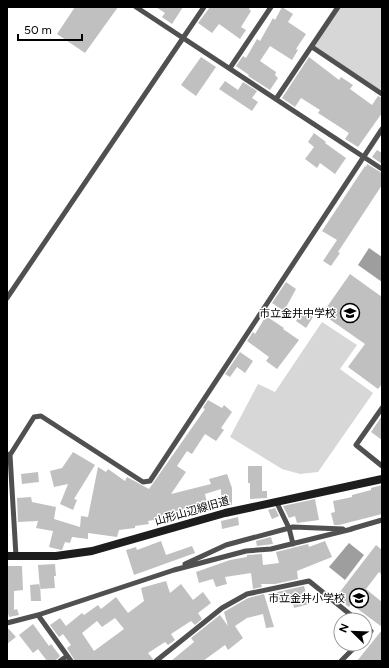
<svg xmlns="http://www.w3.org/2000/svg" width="389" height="668" font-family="Figtree,'Noto Sans JP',sans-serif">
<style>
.green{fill:#d7d7d7}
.water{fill:#9e9e9e}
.building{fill:#c0c0c0;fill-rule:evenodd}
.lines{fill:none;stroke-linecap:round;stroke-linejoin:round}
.lane{stroke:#505050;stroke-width:5}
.secondary{stroke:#1d1d1d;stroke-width:8}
.labels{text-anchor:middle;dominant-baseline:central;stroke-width:3;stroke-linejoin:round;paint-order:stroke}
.poi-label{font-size:11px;fill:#000;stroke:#fff;text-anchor:end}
.street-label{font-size:11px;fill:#000;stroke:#fff}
</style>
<rect width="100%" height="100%" fill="#fff"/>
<path class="green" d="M338,7H382V94L312,47Z
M322,322L357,345L340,369L373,393L318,472L300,474L282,469L230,437L258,384L275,392Z"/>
<path class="water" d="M369,248L382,257V282L358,265Z
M349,543L364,555L345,580L329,567Z"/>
<path class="building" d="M75,7H118L85,53L57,34Z
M156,7H183L172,24L162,17L165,13Z
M210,7H250L249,9L251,11L241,27L246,30L240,39L219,24L212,33L198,23Z
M282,7L293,14L288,22L306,34L296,49L298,50L292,60L270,46L260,61L276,72L275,75L278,78L270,90L248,76L249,75L236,66L243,56L246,58L257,39L260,41L273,18L275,20Z
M201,57L216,67L196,96L181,85Z
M309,57L339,80L341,77L353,85L350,89L372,105L378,96L382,98V113L358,147L345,139L349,133L318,113L320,110L301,98L295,107L282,98Z
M225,81L238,90L243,82L257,91L252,98L258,102L252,111L219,89Z
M314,133L326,142L325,143L346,158L335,174L320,163L317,168L305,159L314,147L308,142Z
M377,150L382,153V164L372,157Z
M367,164L382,173V185L338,252L340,253L331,266L323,261L337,240L322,231L365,166L366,167Z
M350,274L382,297V384L378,389L348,367L365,344L322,314Z
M286,282L296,289L284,311L272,303Z
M302,311L313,317L306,328L296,321Z
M266,316L284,328L283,329L299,340L277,369L266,361L269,357L247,341L253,332L255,334Z
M240,352L253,361L245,373L237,367L230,377L225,374Z
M208,400L222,408L224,405L232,412L221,428L224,430L216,441L205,434L192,454L187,451L177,466L186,472L171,494L211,484L209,479L227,474L232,488V505L221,506V489L205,494L208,508L192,512L191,509L164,516L165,518L148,521L149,524L135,526V528L119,530L117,537L88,533V539L72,537L70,543L65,542L62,550H61L49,547L53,531L36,528L38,521L18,522L17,498L31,497L32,502L56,507L54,519L80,527L81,516L88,517L98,467L106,472L108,469L125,481L127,477L149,489L205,409L203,408Z
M382,416V440L371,432Z
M73,452L95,465L74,499L77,500L73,510L60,504L68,484L54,487L50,471L62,468Z
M248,466H262V491H267V498L250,499V483H248Z
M38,472L39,482L22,484L21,474Z
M382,485V514L339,525H334L331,513L335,512L333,501L352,497V495L371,490V488Z
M315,499L319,520L297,523L295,516L289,518L283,506Z
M275,508L279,516L272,519L268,510Z
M238,517L239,525L222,529L221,521Z
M271,537L273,544L257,546L256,541Z
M161,541L166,555L192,546L195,553L134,575L126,550L136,547L137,550Z
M325,541L332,557L297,571L298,579L275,584H261L262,587L253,589L251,573L225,577L227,584L216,587L213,579L199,583L196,572L230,560L247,557V555L262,554L263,565L279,563L276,552L308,544L309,547Z
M376,545L382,550V575L379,572L366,589L382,602V627L351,604L349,607L336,597Z
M55,564L56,576H54L55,588L40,589L38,565Z
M7,566H22L23,590L14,591V610L17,609L19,615L9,617L7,609Z
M166,581L170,593L181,584L193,600L203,592L211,603L198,613L202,619L195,625L191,621L171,634L175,640L168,645L165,642L148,653L153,659L152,661H75L67,648L71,645L63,634L59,637L50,625L60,618L66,626L82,613L84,615L98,605L101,609L116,597L128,613L144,601L141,588ZM115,618L124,629L94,651L82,633L97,621L102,627Z
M40,584L41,601H31L30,585Z
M304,586L309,604L294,608L292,599L280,602L277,592Z
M264,594L274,627L266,628L263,614L247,618L235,626L243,638L228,650L225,645L203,661H171L194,642L191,638L220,615L228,626L224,612L248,598Z
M33,624L49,646L51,644L60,656L55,661H47L38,649L33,653L19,635Z
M7,627L16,637L7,644Z
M382,630V661H357Z"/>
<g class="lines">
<path class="lane" d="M136,7L382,169
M312,47L382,94
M230,68L271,7
M276,99L338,7
M7,298L204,7
M382,408L356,445L382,466
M7,454L10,455L34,417L41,416L143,482L150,481L382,129
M10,455L16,556
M276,501L289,528L293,544
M351,529L382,520
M185,564L226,545L293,527L343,529
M38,615L71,661
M7,623L38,615L174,570L246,551L271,549L352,529
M365,627L371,631L365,637
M60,661L67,656
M156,661L222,608L247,594L309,581L357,620
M341,661L358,644"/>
<path class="secondary" d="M7,556H56L92,551L225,513L382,479"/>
</g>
<defs>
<g id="school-ring" transform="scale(1)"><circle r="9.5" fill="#fff" stroke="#000" stroke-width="1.5"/><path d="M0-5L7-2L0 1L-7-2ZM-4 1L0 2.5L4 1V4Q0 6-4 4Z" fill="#000"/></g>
</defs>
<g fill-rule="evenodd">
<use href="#school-ring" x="350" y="313"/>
<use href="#school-ring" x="359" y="598"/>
</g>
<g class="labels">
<g class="poi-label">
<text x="336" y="313">市立金井中学校</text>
<text x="345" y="598">市立金井小学校</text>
</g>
<g class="street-label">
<text transform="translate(192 511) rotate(-16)">山形山辺線旧道</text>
</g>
</g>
<rect width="389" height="668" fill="none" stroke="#000000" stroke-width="16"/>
<g transform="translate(353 632) rotate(293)"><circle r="19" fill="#ffffff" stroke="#999999"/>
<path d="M0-3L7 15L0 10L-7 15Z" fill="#000000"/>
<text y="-6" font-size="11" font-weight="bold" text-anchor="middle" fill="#000000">N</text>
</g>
<path d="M18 34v6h64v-6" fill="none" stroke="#000000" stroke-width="2"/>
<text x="24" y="34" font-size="12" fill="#000000" stroke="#ffffff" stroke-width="3" paint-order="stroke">50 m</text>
</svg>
